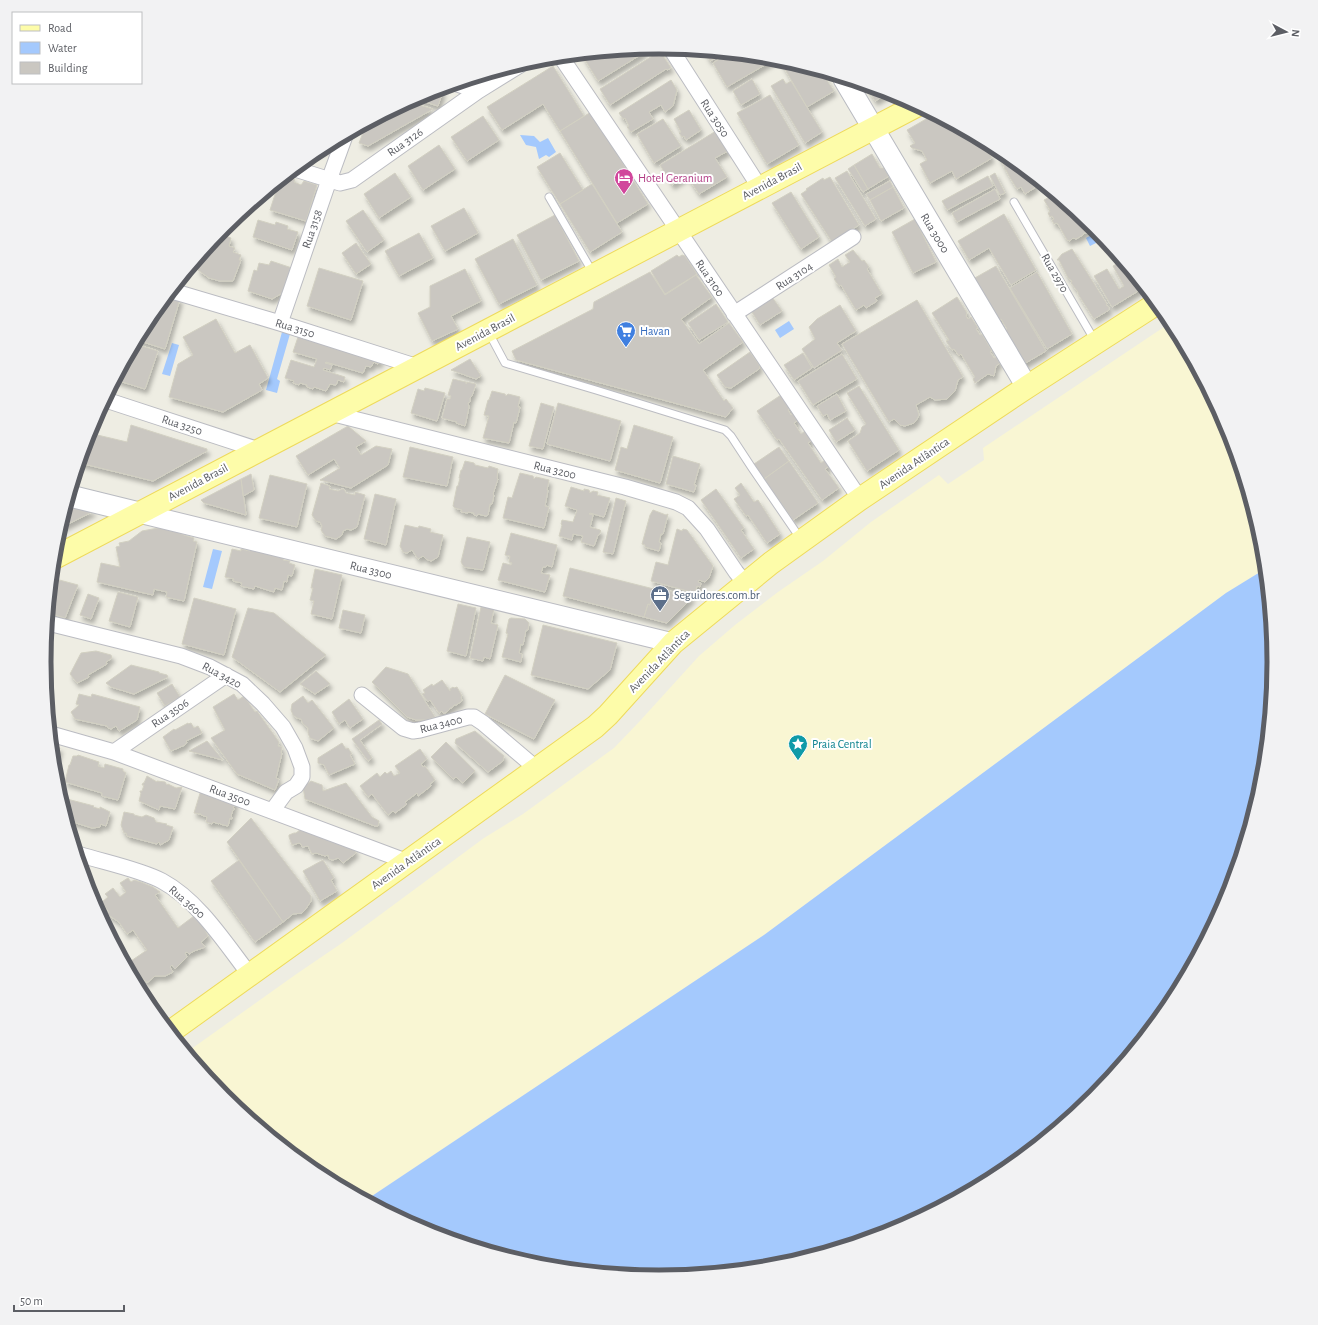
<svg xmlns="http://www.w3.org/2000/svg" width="1318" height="1325" font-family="'Alegreya Sans',sans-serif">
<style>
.sand{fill:#f9f6d3}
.water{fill:#a4c9fd}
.building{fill:#cac7c1;stroke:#d2d0c2;filter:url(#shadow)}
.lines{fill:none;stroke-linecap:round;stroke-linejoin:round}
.service-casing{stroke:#bbbcc2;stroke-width:9}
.minor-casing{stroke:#bbbcc2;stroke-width:17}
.tertiary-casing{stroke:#bbbcc2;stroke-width:21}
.secondary-casing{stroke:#b9bbc1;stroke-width:23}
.primary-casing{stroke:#eeda5c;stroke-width:24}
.service{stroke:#fff;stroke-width:7}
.minor{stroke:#fff;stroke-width:15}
.tertiary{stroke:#fff;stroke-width:19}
.secondary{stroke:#fff;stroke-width:21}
.primary{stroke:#fdfca9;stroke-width:22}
.labels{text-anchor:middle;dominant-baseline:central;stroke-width:4;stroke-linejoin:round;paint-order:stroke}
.street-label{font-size:12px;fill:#5c5e64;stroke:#fff}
.hotel-label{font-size:12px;fill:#b23c85;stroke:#fff;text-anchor:start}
.shop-label{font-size:12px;fill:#366cbe;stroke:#fff;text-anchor:start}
.service-label{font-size:12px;fill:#4e5e75;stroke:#fff;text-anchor:start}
.culture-label{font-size:12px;fill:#0d838f;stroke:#fff;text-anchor:start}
.rim{fill:none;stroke:#5c5e64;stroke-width:5}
</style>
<defs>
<filter id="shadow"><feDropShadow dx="2.5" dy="4.5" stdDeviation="2" flood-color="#0004"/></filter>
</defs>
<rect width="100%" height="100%" fill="#eeede3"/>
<path class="sand" d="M1164,327L1171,336L1177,332L1227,427L1262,543L1265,569L1226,593L764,935L366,1200L317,1174L224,1097L187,1052L295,975L342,943L484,838L523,814L614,748L639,722L699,656L735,625L778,592L823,561L871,522L939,475L948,484L984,460L983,448Z"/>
<path class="water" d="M520,135L534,136L540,142L548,138L556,152L549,157L546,155L539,159L536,147L526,145Z
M1097,232L1104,239L1090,246L1086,238Z
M789,321L794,329L780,338L775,330Z
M282,332L290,334L277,379L280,381L277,393L266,390Z
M172,343L179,345L170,376L162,374Z
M213,549L222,551L212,589L203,587Z
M1265,569L1274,663L1262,783L1227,898L1170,1004L1094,1098L1000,1174L894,1231L779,1266L659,1277L539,1266L423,1231L366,1200L764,935L1226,593Z"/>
<path class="building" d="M643,49L645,52L598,81L582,55Z
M660,51L671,68L667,70L666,69L610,105L600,89Z
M705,52L723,54L710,61Z
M727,54L775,59L727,87L713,63Z
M779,59L822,73L834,91L807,107Z
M553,66L584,116L560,131L543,104L502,130L487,107Z
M752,79L760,94L741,105L733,91Z
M783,79L786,84L791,81L822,132L805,143L771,86Z
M671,80L677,90L673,106L665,112L661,105L649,112L653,119L631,132L627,127L629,126L625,118L623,119L619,113Z
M866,86L886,92L887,94L875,101Z
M439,90L443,91L438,106L416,99L424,94Z
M770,95L799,145L767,164L737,113Z
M409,102L433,109L368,146L359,143L366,125Z
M689,110L701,130L686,140L684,136L682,137L679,133L681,132L674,119Z
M591,112L648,204L617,223L560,131Z
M933,115L983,142L992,158L956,179L952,171L930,183L920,164L927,160L922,151L912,148L910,146L915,143L907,130Z
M483,116L499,140L467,161L451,137Z
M663,119L681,146L654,163L637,134Z
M716,131L728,151L715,158L727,177L699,194L687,176L672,185L660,165Z
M331,144V146L317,152L318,151Z
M439,145L455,169L423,190L408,166Z
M560,153L583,190L560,204L537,167Z
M1003,153L1032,177L1036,187L1025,194L1021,187L1017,189L1009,176L1006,170H1005L1004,166L998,156Z
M872,154L880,168H884L889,176L868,189L854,165Z
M854,165L868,189L863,192L848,169Z
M847,171L876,219L865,226L835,178Z
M395,173L411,197L379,218L364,194Z
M995,173L1005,193L1000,195L990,176Z
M289,174L290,175V177L295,180L294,182L301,185L304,181L317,185L306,221L270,210L279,182Z
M988,176L993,186L947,210L942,201Z
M830,177L859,225L832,242L801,194L807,190L806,189L823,178L824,180Z
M890,181L893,187L870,200L866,194Z
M592,184L622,232L590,252L560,204Z
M893,187L904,208L881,221L870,200Z
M995,189L1000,199L957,222L952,213Z
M791,192L819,237L801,249L772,203Z
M1052,196L1054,200L1058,198L1094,228V229L1086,233H1084L1083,235L1076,239L1073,238L1070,241L1067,240L1058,224L1056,223L1054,224L1052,220L1054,219L1052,216L1050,217L1048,213L1050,212L1049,210H1050L1044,200Z
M464,208L478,233L445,251L431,226Z
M363,210L384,240L367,252L346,221Z
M1004,214L1036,270L1011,285L989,248L969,260L958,241Z
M555,215L579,261L541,280L517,235Z
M915,219L936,262L913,273L892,232Z
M258,220L275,225L276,222L288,226L287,229L298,232L292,250L253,237Z
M419,233L433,258L399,276L385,251Z
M225,236L231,238L229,246L235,248L233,252L241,255L239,260H241L233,281H220L209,278L198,270L201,255L210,245L214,246L216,242L221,244Z
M513,239L537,285L499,304L475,259Z
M356,243L371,264L356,274L342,253Z
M1072,249L1107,304L1106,305L1109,307V310L1094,319L1078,294V292L1071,283L1072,281L1068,278L1059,260H1057L1062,254Z
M853,250L862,261L864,260L869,267L867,269L882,294L875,298L877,301L866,308L864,305L856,310L841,285L839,286L834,279L836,277L829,265L838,259L842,267L850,262L845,255Z
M677,255L679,257L682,255L685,256L697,274L665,294L651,271Z
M271,261L292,268L284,292L272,299L248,291L254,270L257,271L259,263L269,265Z
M1121,261L1143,288L1112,307L1094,276L1107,269L1119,289L1124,286L1113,266Z
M996,266L1046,351L1022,365L1003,332L1007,329L1001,319L998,321L973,279Z
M319,268L363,281L351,320L307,306Z
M465,269L481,301L451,316L458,329L432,341L418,313L430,307V286Z
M650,272L665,295L696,275L712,297L681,319L699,344L729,323L743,342L703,370L724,401L726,399L733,408L726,417L516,360L512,351L593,309L594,302Z
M1037,272L1072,334L1047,349L1010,288Z
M168,296L180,299L165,349L137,340L148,321Z
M772,297L782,311L760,325L750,309Z
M957,297L967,313L966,316L968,319L971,317L978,328L976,329L980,335L982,334L992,351L990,352L994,358L996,357L1000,363L996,366L994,376L988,374L975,383L973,379L975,377L961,354L959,356L954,349L952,350L946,341L949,340L932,313Z
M917,300L963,377L958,380L955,391L947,399L935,400L930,397L916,405L919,415L917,419L914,423L905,426L900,425L894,419L889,422L842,344Z
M716,304L728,322L699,340L688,323Z
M840,305L856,331L837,343L842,350L814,368L802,349L815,339L809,327L817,319Z
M216,319L235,353L250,345L268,378L259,384L262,390L223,412L169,397L178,364L193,355L183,337Z
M299,334L382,359L378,364L374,362L371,367L366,366L363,373L326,362L325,363L332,365L330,370L324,368L323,370L345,377L344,382L338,380L336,385L330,384L326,391L314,387L313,389L307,387V385L300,383L299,385L293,383L294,381L285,378L291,360L314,367L317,359L293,352Z
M135,344L158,351L145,389L116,380Z
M750,352L760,366L759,369L731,388L725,387L717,375Z
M803,353L812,368L794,380L784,365Z
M842,354L857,379L813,405L798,381Z
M470,359L481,376L476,379L451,370Z
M453,379L466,382V384L467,382L476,384L472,396L470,398V402L468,403L469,407L465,426L456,423L457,422L442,418L447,399H450L451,396L448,395Z
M859,386L899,450L867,471L848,441L860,433L862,427L866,424L847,393Z
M425,388L445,393L437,421L411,413L418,389L424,391Z
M492,391L505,394L506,396L508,394L520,397L518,407H520L516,423L514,422L509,443L483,438L489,416L484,415L488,400H489Z
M837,394L846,411L830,420L827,414L823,416L817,406Z
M781,395L790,409L788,410L791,415L793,413L798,420L794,423L801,434L805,431L812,440L808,443L821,463L825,460L829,466L825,469L839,488L822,500L779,439L777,440L757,411Z
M541,403L554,407L543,449L529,446Z
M558,403L621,421L610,461L547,444Z
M847,418L855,430L836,442L829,430Z
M131,425L207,449V451L153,481L80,463L89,433L127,442Z
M634,425L673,437L660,483L615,470L621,447L627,449Z
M348,426L366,441L356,447L361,455L376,446L392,449L388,465L351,488L320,480L340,468L334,459L308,475L296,456Z
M410,447L453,457L447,486L403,477Z
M779,447L789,461L764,479L754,464Z
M673,456L700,464L694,485H696L694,492L666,484Z
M465,461L474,463L475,465L488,468L489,466L498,469L497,478L498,479L493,494L494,495L492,504H490L488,515L486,516L478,514L477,516L474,515V513L468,512V513L461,512L462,510L455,508L453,506L457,486H458L460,478H459L461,470H462Z
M789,461L818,503L793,520L764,479Z
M520,473L533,476L534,479L536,477L549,480L547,490H548L545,506L549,507L544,528L503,518L508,497L512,498Z
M251,474L254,490L243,496L241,479Z
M270,475L307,484L297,527L259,518Z
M241,479L246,515L204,503L201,500Z
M321,483L330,486L329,489L338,491L342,489H344L346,493L355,495V492L365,495L357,527L351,530L347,529L343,531L342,535L336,539L325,536L321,530L322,526L320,522L316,521L312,515Z
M741,483L754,502L758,500L780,534L767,543L748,515L746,516L734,499L740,495L735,488Z
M571,487L584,491V489L589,490L590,493L593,491L598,492L597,495L610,498L604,517L590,513L589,514L593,515L590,527L600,530L601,531L599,535H598L594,546L581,542L583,536L573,534L572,540L559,536L562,525L561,524L562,520L573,522L577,510L565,506Z
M716,489L744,528L741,530L754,549L741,558L701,500Z
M375,494L396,499L386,545L364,539Z
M616,498L626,501L613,554L603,552Z
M67,505L94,511L60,528Z
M653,510L666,515L668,514L663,534H661L659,542L661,543L659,551L645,547V545L642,544L650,515Z
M405,525L418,528L419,526L431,529L430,532L443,535L438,557L431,561L426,559L423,556L418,559L412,550L407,553L403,552L400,546Z
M158,528L169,529L184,535L194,538L193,541L197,542L184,601L166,597L167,592L154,589L153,595L97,582L101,563L120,567L116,547L120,546L119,543L129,541L142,531Z
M677,529L682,531L683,529L687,530L713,566L709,578L705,582L699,580L698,582L701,583L700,587L697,586L695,593L651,581L656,562L668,565Z
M511,533L557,545L552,567L547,565L546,567H543L541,573L550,575L545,592L498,580L503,563L511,565L512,563L509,562L510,556L505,555Z
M467,537L490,542L483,570L464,567L461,562Z
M232,549L241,551V549L250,551V549L284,557L283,560L290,561L289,563L295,565L292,576L288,575L287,582L284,581L282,590L275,588L274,592L255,586L254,589L241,586L242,583L233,581L234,579L225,577Z
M570,568L654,589L650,605L648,604L644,617L563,596Z
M315,569L342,575L332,619L311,614L314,601L310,600L313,588H311Z
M52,578L78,585L65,618L49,613Z
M654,587L693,597L667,623L644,617L648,604L650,605Z
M118,592L138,597L130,627L109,621Z
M88,594L99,598L91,619L80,615Z
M194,598L236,609L224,655L182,644Z
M458,604L476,608L466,656L447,651Z
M481,607L494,609L491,623L498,625L490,659L484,657L483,661L470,658Z
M248,608L274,613L326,655L280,692L232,657Z
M343,610L365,615L361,633L339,628Z
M511,618L525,619L529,623L528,630H526L523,645L521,644L519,653L522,654L521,662L502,657L508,634L506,633L509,619Z
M543,625L617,643L610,670L588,689L531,675Z
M96,651L111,655L112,658L106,662L107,664L88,675L89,677L77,683L70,674L81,653Z
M131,665L159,672V673L167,675L168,677L134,694L111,687L106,683Z
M386,667L408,674L435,717L426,720H416L407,717L372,682Z
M316,671L330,684L315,694L300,684Z
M505,675L555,700L534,739L485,714Z
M442,680L450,691V689L453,687L454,688L457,687L462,696L461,697L462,701L456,705H454L452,708H450L449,710L445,713H443L442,711L439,713L430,700L428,702L422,694L425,693L423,690L432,684L433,686Z
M172,684L180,697L165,706L157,693Z
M79,694L91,697L92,694L140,707L137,720L119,731L116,726L111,729L108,728L107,726L75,719L71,712L78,706L79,705L76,704Z
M234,694L238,700L244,696L255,712L257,711L279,742L278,746L282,747L281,753H282L276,778L279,779L275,790L237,774L211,738L225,730L213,707Z
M303,696L308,703L312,700L334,728L318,741L310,738L308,733V728L303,724L301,719L297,718L293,715L291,710L292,704Z
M349,699L363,719L350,728L345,720L339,724L332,712Z
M379,720L382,724L360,740L372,758L368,761L352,739Z
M188,723V724L191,723L194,728L198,726L202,733L186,741L187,742L185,745L171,751L163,737L174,729L175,730Z
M475,731L504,756L503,761L488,772L455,743L456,739Z
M207,741L223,760L189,751Z
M446,742L475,771L463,783L456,777L453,779L431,757Z
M342,743L346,749L348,748L352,754L350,755L355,764L329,775L324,765L318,763V758Z
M52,746L60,748L54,768Z
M420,749L427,759L421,764L423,767L425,766L435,780L430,784L431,786L418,796L417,793L405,802L407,804L395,813L393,811L388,815L372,794L368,797L360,786L377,773L380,777L385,772L387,774L391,771L394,776L400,773L395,766Z
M78,755L99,762L98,766L104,768L105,764L123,769V771L126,773L118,800L102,796V793L65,782L69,765H70L73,756H77Z
M147,776L157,782V781L165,782L167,785L168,784L176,788L182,787L175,809L160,806L159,810L139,801L141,793L140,792V791H142L144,785H142L143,783H144Z
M311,781L322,785L323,791L346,783L372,817L379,821L378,826H375L305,799L303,787Z
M201,790L236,801L233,808L235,809L234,810H233L231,816L232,817V819L230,818L228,826L220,824V823L219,824L213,822L212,824L206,822L207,817L201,815V814L194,813Z
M63,798L94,806L93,807L100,809V807L110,812L106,826L101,824L100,827L92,828L70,821L67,818L62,803Z
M124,812L134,814V815L142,817L146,815L154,818L156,822L167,824L166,825L173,827L169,840L160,845L159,842L157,844L127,836L126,833H124L121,825Z
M251,818L311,896V901L305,910L302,913L293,914L283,922L227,842Z
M301,829L352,845L356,853L343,863L338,858L333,860L329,859L328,855L325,856L316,853L312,854L308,846L302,847L301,844L299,843L292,845L289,837V835L294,833H296Z
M239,860L283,922L255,942L211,881Z
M323,860L334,878L331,880L337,891L320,901L303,871Z
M128,878L131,882L134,880L141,882L153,887L160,892L155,895L178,928L194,916L203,926L208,936L201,942L205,947L194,951L189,954L190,955L187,952L185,953L187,957L175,969L172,965L170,967L173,972L165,976H155L148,982H146L138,973L131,961L147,950L133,930L127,934L119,922L107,914L109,912L102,902L108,897L105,894L113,888L120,897L126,892L120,883Z"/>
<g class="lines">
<g class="service-casing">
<path id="service" d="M549,197L593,273
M1014,202L1095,341
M489,333L505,363L596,390L725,430L731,436L752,468L800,538"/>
</g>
<g class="minor-casing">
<path id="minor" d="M671,49L760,188
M561,57L860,499
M457,84L478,91
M295,169L340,183L352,180L478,91L520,65
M172,291L280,323L418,367
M734,314L853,237
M280,323L329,180L345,136
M106,400L259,450
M330,413L625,487L676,502L688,508L707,529L736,572L745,583
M48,623L181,656L210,667L242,684L263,704L283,727L295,748L302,767V777L296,786L286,792L272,811
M362,695L403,728L413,731L420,730L468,717H474L483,723L537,769
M51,734L114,752L408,862
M114,752L226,675
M78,854C103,862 139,869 162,881C199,901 225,943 250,975"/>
</g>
<g class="tertiary-casing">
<path id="tertiary" d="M139,513L673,643"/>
</g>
<g class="secondary-casing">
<path id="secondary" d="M844,79L1027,387
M70,496L139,513"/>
</g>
<g class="primary-casing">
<path id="primary" d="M54,558L916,106
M170,1032L595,727L608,715L673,643L771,563L860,499L1027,387L1156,304"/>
</g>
<use href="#service" class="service"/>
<use href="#minor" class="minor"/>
<use href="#tertiary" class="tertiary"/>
<use href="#secondary" class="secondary"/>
<use href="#primary" class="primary"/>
</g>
<defs>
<g id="hotel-pin" transform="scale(1)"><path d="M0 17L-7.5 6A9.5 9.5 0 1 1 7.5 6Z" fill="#d1479c" stroke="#fff"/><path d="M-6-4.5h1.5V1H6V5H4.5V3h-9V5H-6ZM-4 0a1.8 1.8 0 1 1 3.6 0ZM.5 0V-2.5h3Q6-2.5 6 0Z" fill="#fff"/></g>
<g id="supermarket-pin" transform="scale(1)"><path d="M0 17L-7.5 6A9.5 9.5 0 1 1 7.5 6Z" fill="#3f7fe0" stroke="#fff"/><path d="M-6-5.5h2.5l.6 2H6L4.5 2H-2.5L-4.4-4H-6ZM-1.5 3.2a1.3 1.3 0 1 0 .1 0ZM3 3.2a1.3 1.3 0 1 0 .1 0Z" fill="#fff"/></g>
<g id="office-pin" transform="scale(1)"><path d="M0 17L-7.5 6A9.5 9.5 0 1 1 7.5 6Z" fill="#5c6f8a" stroke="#fff"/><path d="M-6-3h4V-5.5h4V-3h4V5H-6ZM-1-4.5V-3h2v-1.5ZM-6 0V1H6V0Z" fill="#fff"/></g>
<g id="sight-pin" transform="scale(1)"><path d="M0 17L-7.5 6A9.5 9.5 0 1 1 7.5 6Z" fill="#0f9aa8" stroke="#fff"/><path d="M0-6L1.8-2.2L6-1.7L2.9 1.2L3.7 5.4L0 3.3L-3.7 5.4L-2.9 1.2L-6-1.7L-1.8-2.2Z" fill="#fff"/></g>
</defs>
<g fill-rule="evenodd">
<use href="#hotel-pin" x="624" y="178"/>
<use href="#supermarket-pin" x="626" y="331"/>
<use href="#office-pin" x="660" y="595"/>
<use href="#sight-pin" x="798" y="744"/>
</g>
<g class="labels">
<g class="street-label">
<text transform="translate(715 118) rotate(57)">Rua 3050</text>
<text transform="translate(405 142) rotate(-35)">Rua 3126</text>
<text transform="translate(772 181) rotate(-28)">Avenida Brasil</text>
<text transform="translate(312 229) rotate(-71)">Rua 3158</text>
<text transform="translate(935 233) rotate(59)">Rua 3000</text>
<text transform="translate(1055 273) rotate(60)">Rua 2970</text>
<text transform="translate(794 276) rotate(-33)">Rua 3104</text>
<text transform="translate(710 278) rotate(56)">Rua 3100</text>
<text transform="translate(295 328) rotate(17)">Rua 3150</text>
<text transform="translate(485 332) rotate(-28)">Avenida Brasil</text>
<text transform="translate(182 425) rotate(18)">Rua 3250</text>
<text transform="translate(914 463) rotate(-34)">Avenida Atlântica</text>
<text transform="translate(555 470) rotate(14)">Rua 3200</text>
<text transform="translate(198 482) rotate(-28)">Avenida Brasil</text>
<text transform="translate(371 570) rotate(14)">Rua 3300</text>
<text transform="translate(659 661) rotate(-46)">Avenida Atlântica</text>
<text transform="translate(222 675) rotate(28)">Rua 3420</text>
<text transform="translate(170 713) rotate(-34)">Rua 3506</text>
<text transform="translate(441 724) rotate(-14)">Rua 3400</text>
<text transform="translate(230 795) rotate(20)">Rua 3500</text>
<text transform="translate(406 863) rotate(-35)">Avenida Atlântica</text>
<text transform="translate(187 902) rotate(41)">Rua 3600</text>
</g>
<g class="hotel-label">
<text x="638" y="178">Hotel Geranium</text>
</g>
<g class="shop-label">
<text x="640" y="331">Havan</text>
</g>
<g class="service-label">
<text x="674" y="595">Seguidores.com.br</text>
</g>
<g class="culture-label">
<text x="812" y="744">Praia Central</text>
</g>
</g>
<path d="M0 0H1318V1325H0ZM51 662a608 608 0 1 1 1216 0a608 608 0 1 1-1216 0Z" fill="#f2f2f3" fill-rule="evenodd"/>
<path class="rim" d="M51 662a608 608 0 1 1 1216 0a608 608 0 1 1-1216 0Z"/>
<rect x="12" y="12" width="130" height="72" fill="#ffffff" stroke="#bebfc1"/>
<rect x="20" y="25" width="20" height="6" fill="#fdfca9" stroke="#bebfc1"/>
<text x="48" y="32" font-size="12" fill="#5c5e64">Road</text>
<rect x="20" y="42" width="20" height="12" fill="#a4c9fd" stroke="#bebfc1"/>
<text x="48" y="52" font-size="12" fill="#5c5e64">Water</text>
<rect x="20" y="62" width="20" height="12" fill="#cac7c1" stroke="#bebfc1"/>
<text x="48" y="72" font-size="12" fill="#5c5e64">Building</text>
<g transform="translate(1286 32) rotate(97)" stroke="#ffffff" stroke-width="3" paint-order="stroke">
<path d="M0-3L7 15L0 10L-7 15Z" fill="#5c5e64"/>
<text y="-6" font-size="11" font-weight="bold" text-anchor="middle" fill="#5c5e64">N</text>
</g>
<path d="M14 1305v6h110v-6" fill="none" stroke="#5c5e64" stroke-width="2"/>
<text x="20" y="1305" font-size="12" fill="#5c5e64" stroke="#ffffff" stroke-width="3" paint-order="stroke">50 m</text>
</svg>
